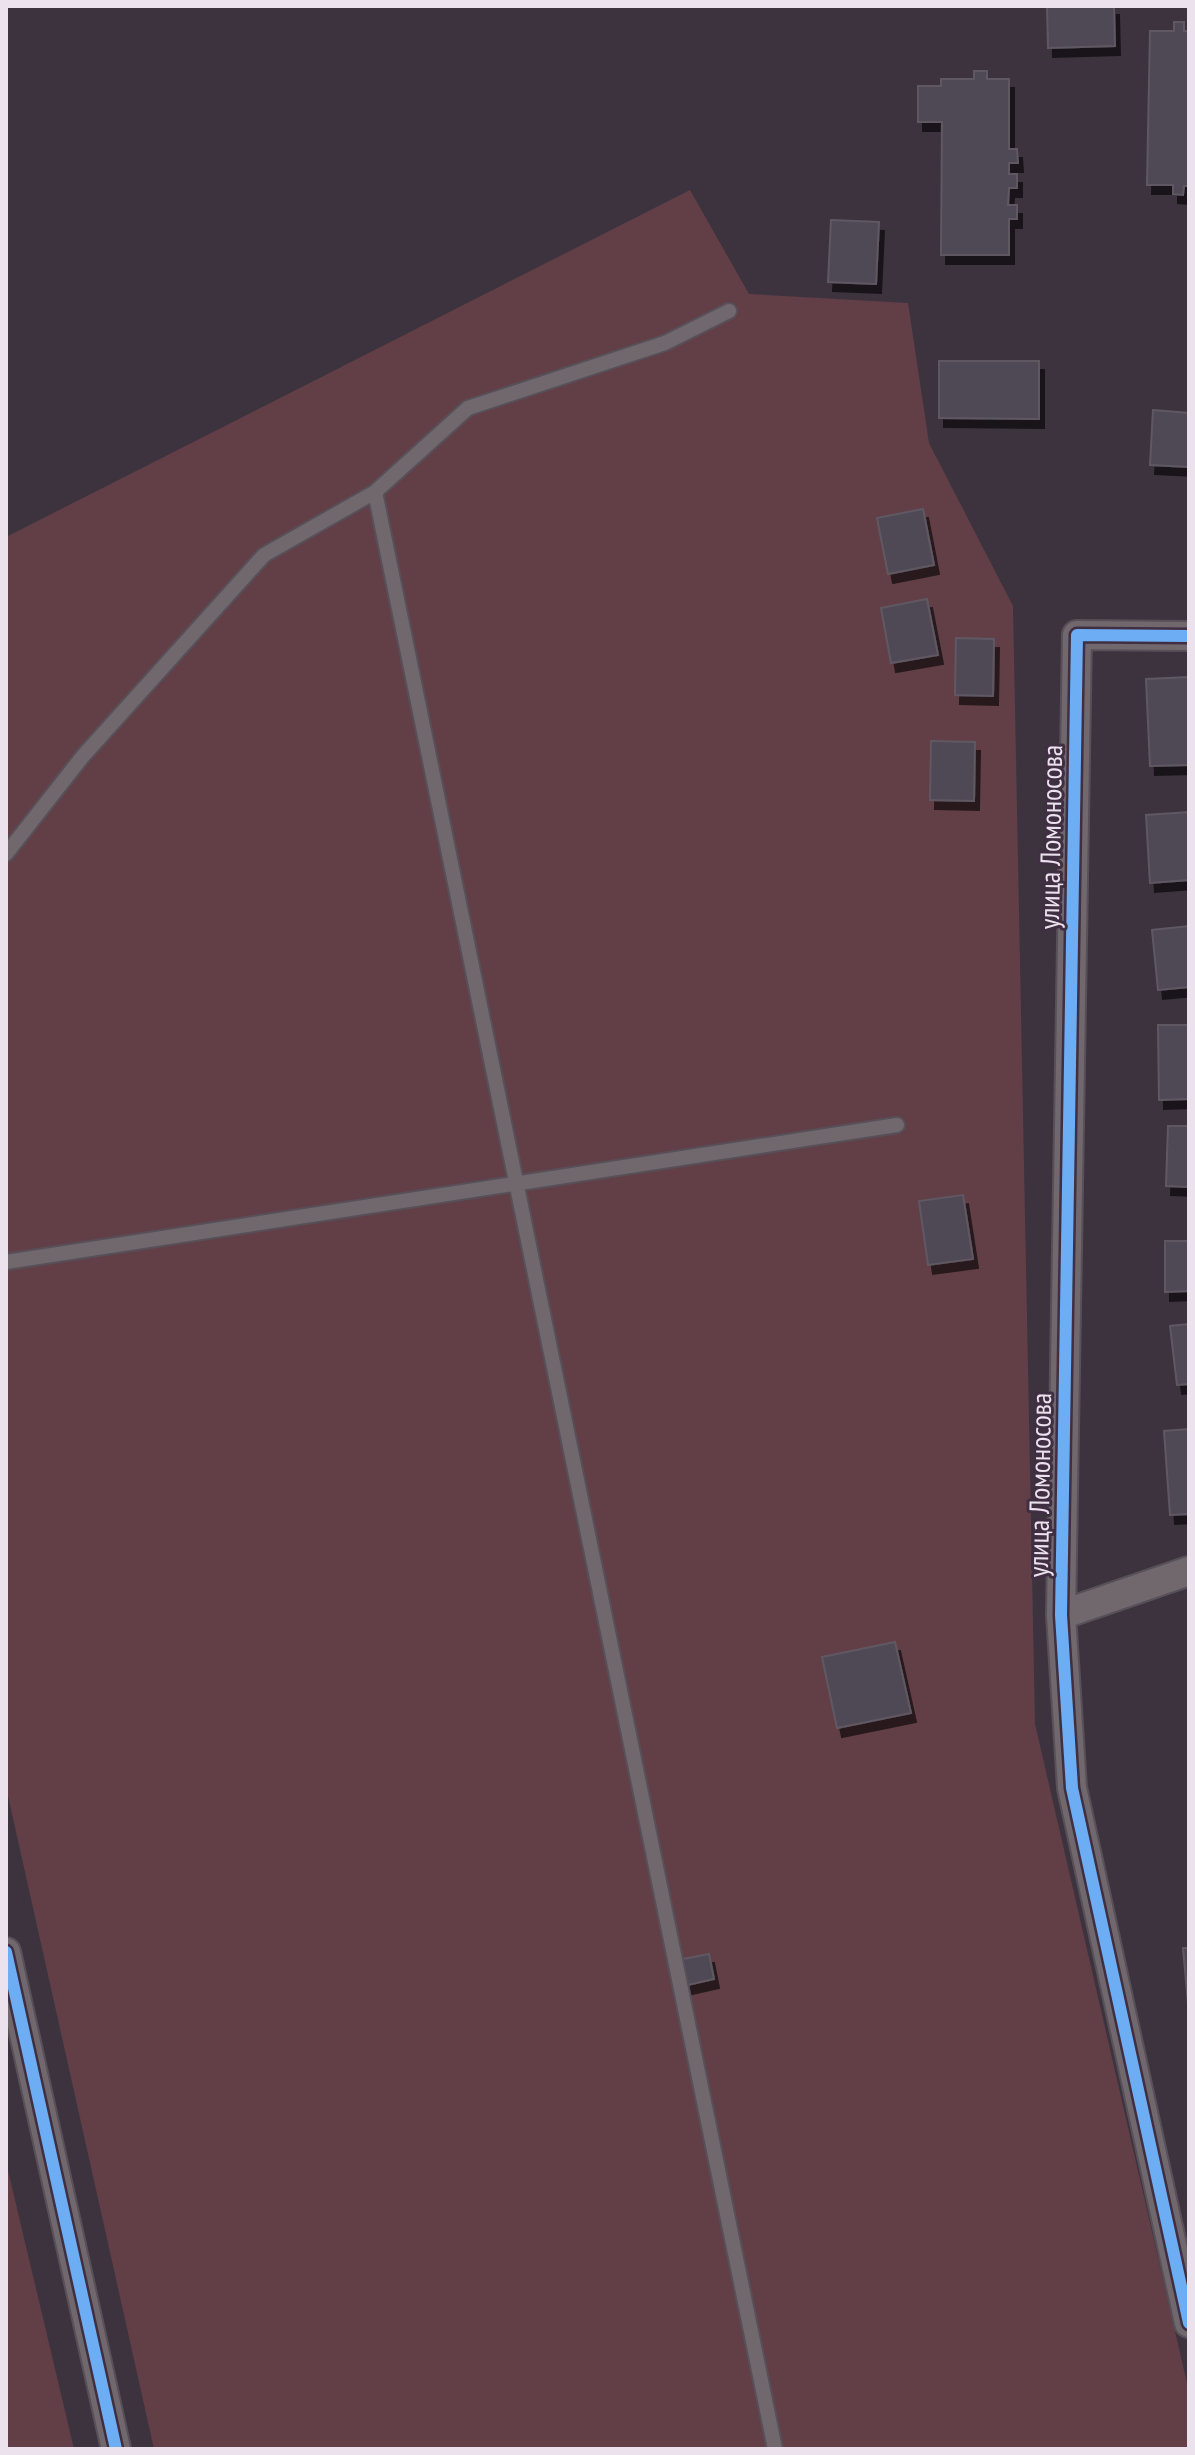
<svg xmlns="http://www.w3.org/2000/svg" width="1195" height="2455" font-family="'PT Sans Narrow',sans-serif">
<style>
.green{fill:#623f46}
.building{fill:#504856;stroke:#5f5963;stroke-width:2;filter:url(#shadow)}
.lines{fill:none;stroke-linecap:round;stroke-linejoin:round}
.lane-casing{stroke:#575059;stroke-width:18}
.street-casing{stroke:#575059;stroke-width:32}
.lane{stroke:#71686e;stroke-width:14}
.street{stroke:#71686e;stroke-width:28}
.cycleway-casing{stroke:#402f42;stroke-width:17}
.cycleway{stroke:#6dadf4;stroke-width:12}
.labels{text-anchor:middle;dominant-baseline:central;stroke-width:6;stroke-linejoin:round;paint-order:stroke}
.street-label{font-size:28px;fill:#ece2ee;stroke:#402f42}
</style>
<defs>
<filter id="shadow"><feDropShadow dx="5" dy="9" stdDeviation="0" flood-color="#0009"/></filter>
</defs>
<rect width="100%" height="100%" fill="#3c333e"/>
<path class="green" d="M690,190L749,294L908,303L929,443L1013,606L1035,1724L1189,2392V2449H154L6,1787V537Z
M6,2162L74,2449H6Z"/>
<path class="building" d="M1047,6H1114L1115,46L1048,48Z
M1174,22H1184V31H1189V186H1184L1183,195L1173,194V185H1147L1150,31H1174Z
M974,71H987V79H1009V149H1017L1018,163H1009V174H1017V188H1009L1008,205H1017V219H1009V255H941L942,122H918V86H941V79H974Z
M831,220L879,222L876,284L828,282Z
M939,361H1039V419L939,418Z
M1153,410L1189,413V467L1150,465Z
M923,509L934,565L888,574L877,518Z
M927,599L938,655L891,663L881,608Z
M956,638L994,639L993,696L955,695Z
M1189,677V765L1150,766L1146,679Z
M931,741L975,742L974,801L930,800Z
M1189,812V880L1150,883L1146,815Z
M1189,926V987L1158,990L1152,930Z
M1158,1025H1189V1099L1159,1100Z
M1168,1126H1189V1187L1166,1186Z
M963,1195L973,1259L928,1265L919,1201Z
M1165,1241H1189V1291L1165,1292Z
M1189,1324V1384L1177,1385L1170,1326Z
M1189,1429V1514L1170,1515L1164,1431Z
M895,1642L911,1713L837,1728L822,1657Z
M1183,1948H1189V2003H1188Z
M709,1954L714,1979L683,1986L678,1960Z"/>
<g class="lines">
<g class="lane-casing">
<path id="lane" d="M375,492C509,1144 638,1797 775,2449
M6,854L83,756L264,555L375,492L468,408L665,343L729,311
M6,1262L897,1125"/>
</g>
<g class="street-casing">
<path id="street" d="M1189,636L1077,635L1061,1615L1072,1788L1189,2323
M1061,1615L1189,1571
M6,1952L116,2449"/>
</g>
<use href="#lane" class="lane"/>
<use href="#street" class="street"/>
<g class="cycleway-casing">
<path id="cycleway" d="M1189,636L1077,635L1061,1615L1072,1788L1189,2323
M6,1952L116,2449"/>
</g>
<use href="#cycleway" class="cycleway"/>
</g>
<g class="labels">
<g class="street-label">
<text transform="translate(1050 837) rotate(-89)">улица Ломоносова</text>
<text transform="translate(1039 1485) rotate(-89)">улица Ломоносова</text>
</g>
</g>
<rect width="1195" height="2455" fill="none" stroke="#ece2ee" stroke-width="16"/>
</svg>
